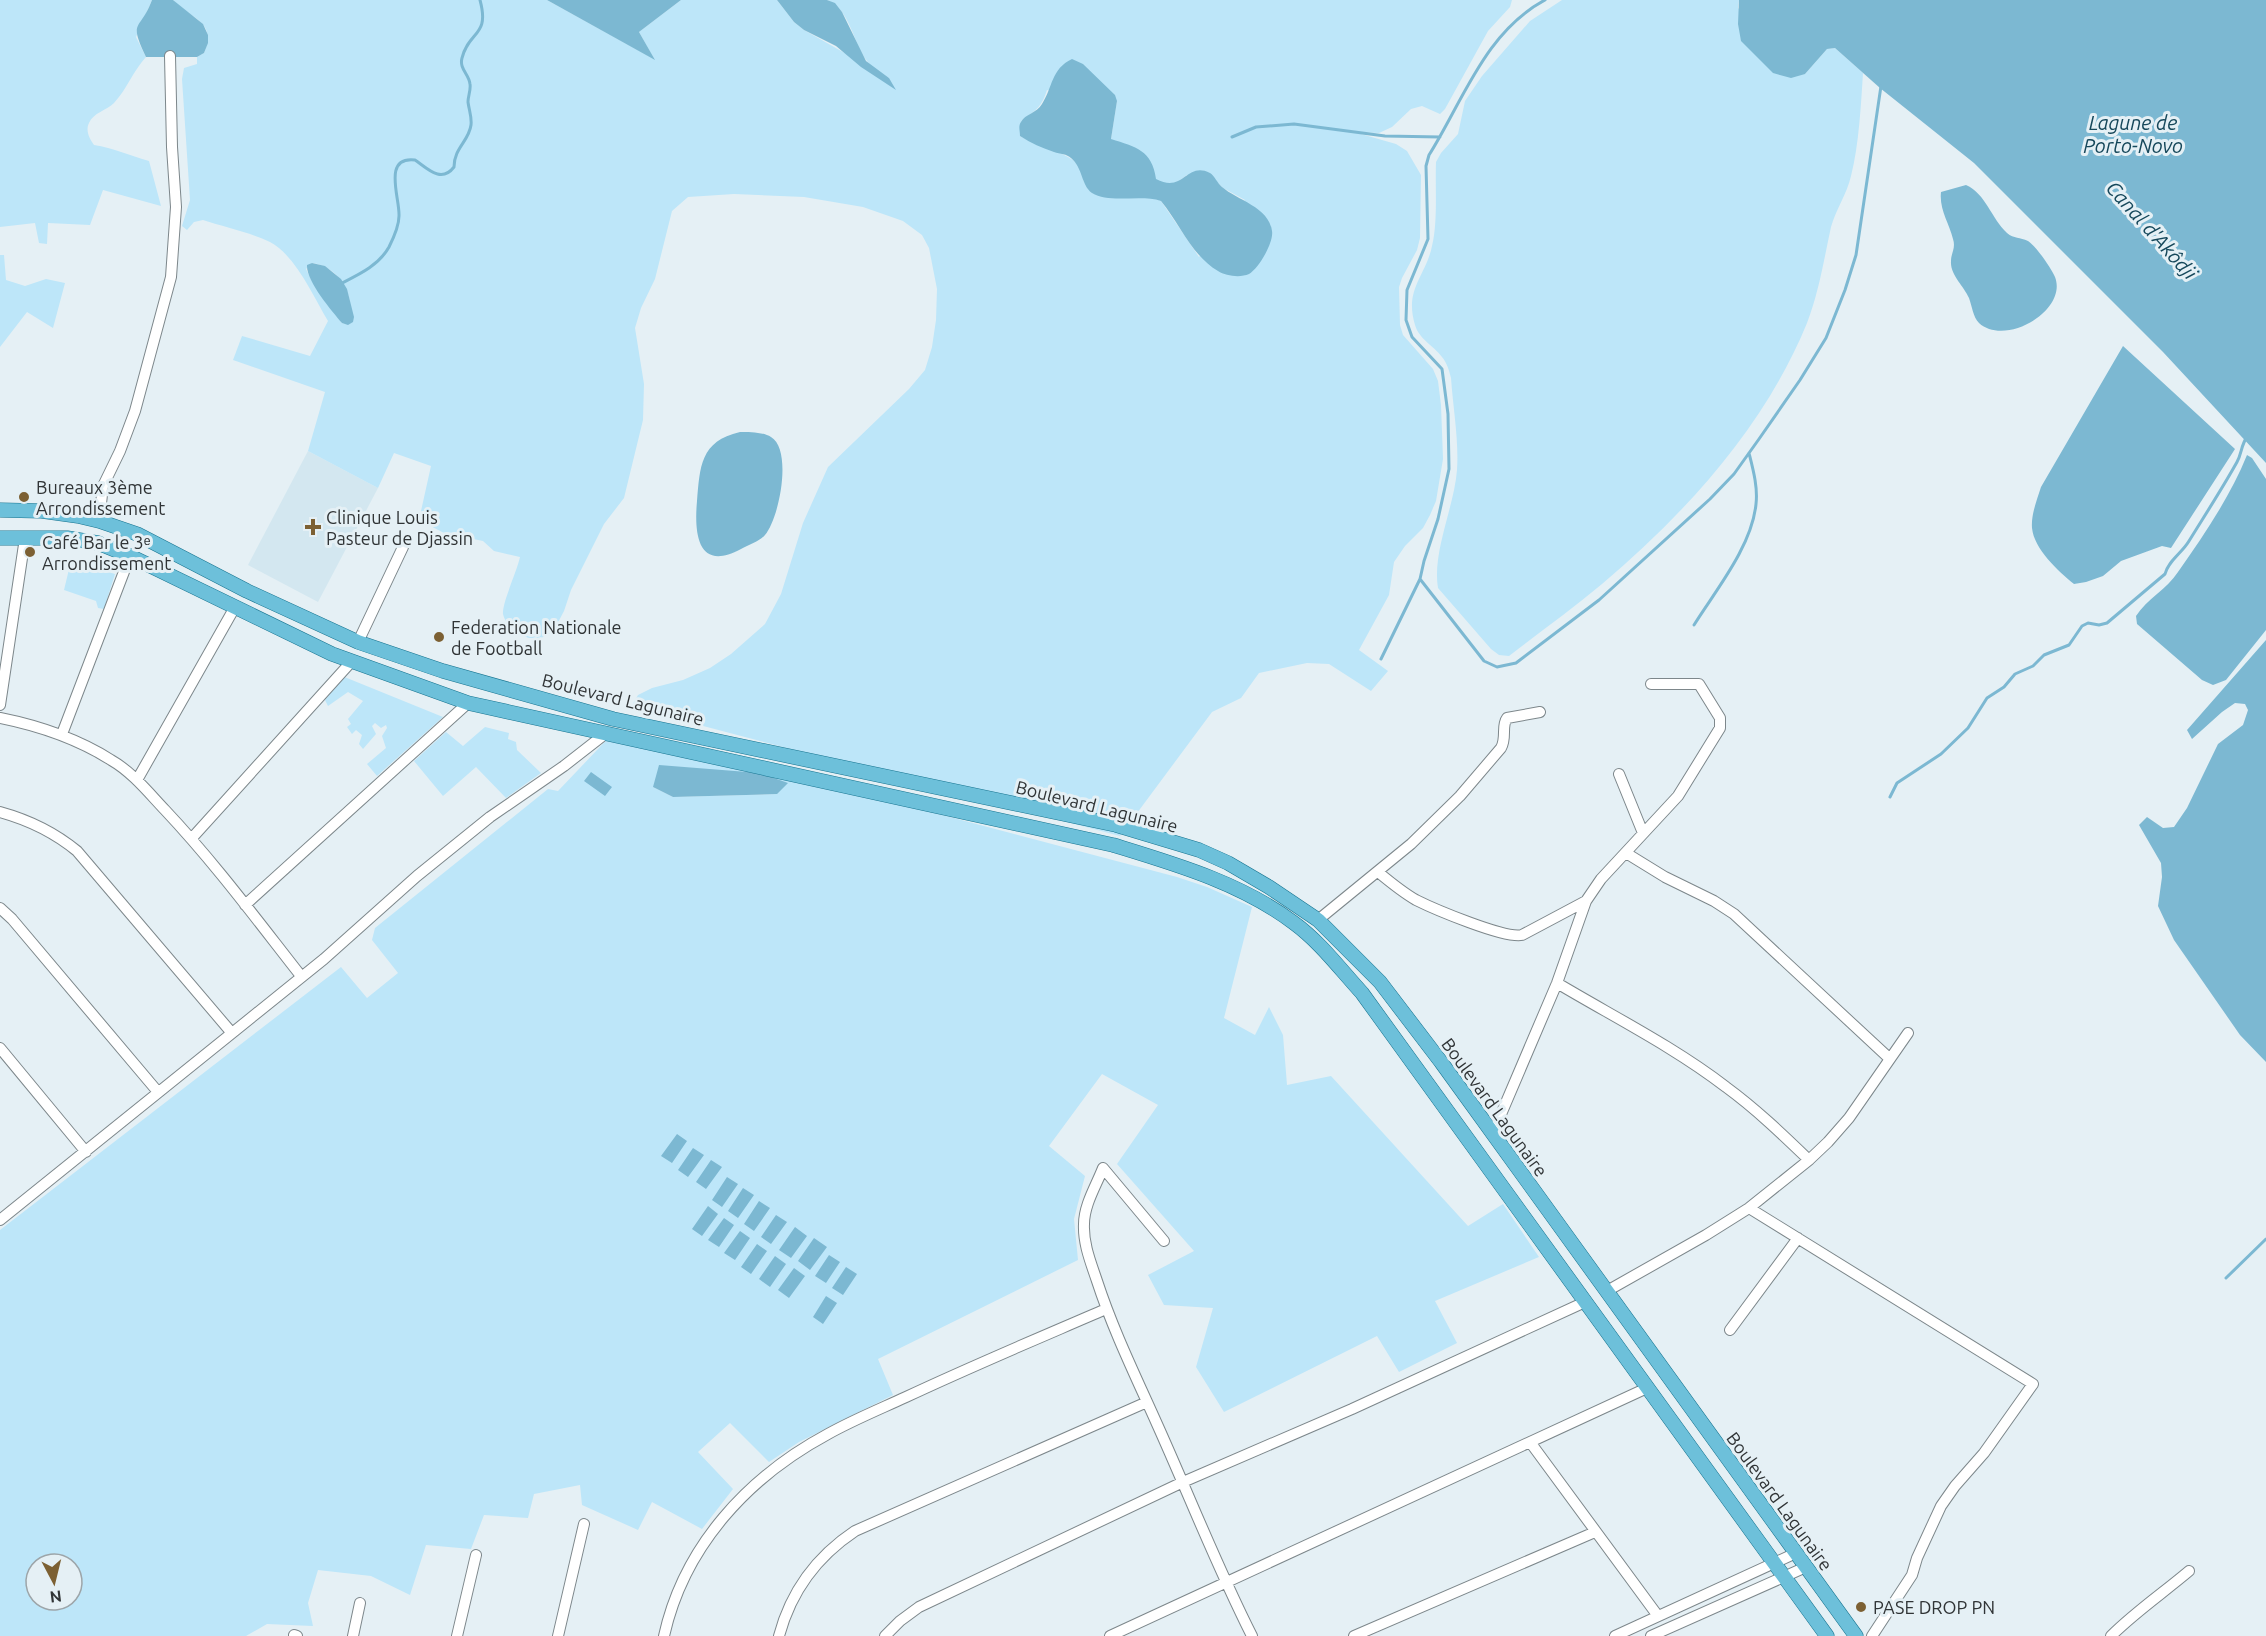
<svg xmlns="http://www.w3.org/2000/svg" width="2266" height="1636" font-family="Ubuntu,sans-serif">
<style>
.built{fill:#d3e7f0}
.green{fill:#bde6f9;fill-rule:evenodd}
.water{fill:#7cb8d2}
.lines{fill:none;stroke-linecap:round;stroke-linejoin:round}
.stream{stroke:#7cb8d2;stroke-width:3}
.minor-casing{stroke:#7d878b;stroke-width:12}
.major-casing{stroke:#187490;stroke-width:15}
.minor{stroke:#fff;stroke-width:10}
.major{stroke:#6dc0da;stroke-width:14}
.poi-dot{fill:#7c6033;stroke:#e5f0f5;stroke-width:2}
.labels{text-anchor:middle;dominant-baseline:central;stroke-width:6;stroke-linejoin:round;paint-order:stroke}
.poi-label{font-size:18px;fill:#303436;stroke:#e5f0f5;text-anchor:start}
.street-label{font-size:18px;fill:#303436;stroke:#e5f0f5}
.water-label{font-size:20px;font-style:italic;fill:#16485b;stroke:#e5f0f5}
</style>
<rect width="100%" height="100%" fill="#e5f0f5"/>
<path class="built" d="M308,451L378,488L318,602L248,565Z"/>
<path class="green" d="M0,0H152L136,37L146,57C133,71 127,89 114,103C107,110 93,113 89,123C85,131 90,139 94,145C113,148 131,156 149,161L161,206L103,190L90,225L48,223L47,244L39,243L35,223L0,227Z
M173,0H547L654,59L639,32L681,0H777L794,22L804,30L889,78C882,73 872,69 867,61C853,43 850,9 827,0H1512L1510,7L1488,31L1445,109L1440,114L1422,106L1411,109L1392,127L1379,133L1354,132L1396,144L1407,151L1421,175L1420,238L1417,250L1402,278L1399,287L1400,325L1403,335L1433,369L1438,381L1441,405L1443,459L1436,501L1430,515L1423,528L1405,546L1394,562L1389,595L1359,650L1388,671L1371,691L1329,664L1307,663L1259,673L1241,698L1212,712L1120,836L631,707L638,695L652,688L683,680L710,668L731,654L765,624L781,594L803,523L828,467L909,389L925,370L932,347L936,320L937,289L929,248L922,235L903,221L863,207L804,197L734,194L688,197L672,211L655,279L641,308L635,328L644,384L643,420L624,498L604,524L571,590L564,611L553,632L541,638H529L512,632C510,627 504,620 503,614C502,603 517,571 520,557L494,551L483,541L444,533L419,520L431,466L394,453L378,488L308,451L325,392L233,360L242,336L310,356L328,321C313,296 296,256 270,242C249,232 224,227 203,220L194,222L187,230L182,226L190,200L182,79L184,68L197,64V57L204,53C218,21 190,19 173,0ZM1047,90L1117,101L1111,139C1122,149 1153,182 1166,185C1174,186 1181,179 1187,175L1218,183L1223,188L1245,200L1199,257L1161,201L1151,197H1132L1084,182C1083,178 1082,172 1080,168C1073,153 1036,146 1020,136L1022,120C1036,111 1042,106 1047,90ZM312,263C341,267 357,298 348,324L342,323L312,281L306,269Z
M1562,0H1739L1738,8L1805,74L1827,49L1835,48L1863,73C1861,104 1859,145 1851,176C1847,194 1836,209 1831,227C1824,259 1819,292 1807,323C1765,426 1686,513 1602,584C1572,609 1540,632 1509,656L1499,655L1491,649L1438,588C1432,552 1454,508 1457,470C1459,440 1453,408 1451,378C1449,370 1447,363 1442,357C1434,346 1419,339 1415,325C1404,289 1426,276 1432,246C1438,221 1435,188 1436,162L1441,153L1458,134L1465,101L1482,76L1530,21Z
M0,255H4L6,280L25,286L46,279L65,283L53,328L27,312L0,347Z
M71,561L115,574L104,609L98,608L96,601L64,590Z
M342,676L443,717L377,776L367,764L386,748L382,736L387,728L386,725L381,728L375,723L372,726L376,734L363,749L359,744L362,735L356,730L352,734L347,727L351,724L348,719L363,701L348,692L328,706L325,700Z
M485,727L509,733L508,739L516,742L517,750L541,773L506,798L476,767L443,796L414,761L446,732L463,746Z
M617,729L1177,877L1207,887L1252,907L1224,1018L1255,1035L1269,1007L1283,1035L1287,1085L1331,1076L1468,1226L1503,1204L1539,1257L1435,1301L1457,1343L1399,1372L1377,1336L1224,1412L1196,1367L1213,1308L1164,1305L1148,1275L1194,1251L1117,1164L1158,1105L1102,1074L1049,1146L1085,1176L1074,1219L1078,1260L878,1359L893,1395L799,1442L769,1462L730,1423L698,1452L733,1489L702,1529L652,1502L638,1530L582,1505L580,1485L534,1494L528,1518L484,1515L471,1549L426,1545L410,1595L371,1576L318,1570L308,1603L313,1626L267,1624L246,1636H0V1230L341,967L367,998L398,973L372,940L375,928L548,789L558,791ZM653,787L777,794L673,797ZM36,1564H72V1600H36Z"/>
<path class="water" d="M152,0H173L203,24L208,35V43L204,53L197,57H146C128,19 140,32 152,0Z
M547,0H681L639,32L655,60Z
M777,0H827L835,3L842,12L866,61L889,78L896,90L861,67L836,46L804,30L794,22Z
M1739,0H2266V463L2163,352L1974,163L1880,88L1835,48L1827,49L1805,74L1791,78L1773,73L1741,41L1738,24Z
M1072,59L1083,64L1115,95L1117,101L1111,139C1136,147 1152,150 1156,179C1184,194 1186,161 1210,173C1215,176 1217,183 1222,187C1237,200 1269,207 1272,231C1274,242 1259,268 1249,274C1240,278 1226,276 1218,271C1192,256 1180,224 1161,201C1141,194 1109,204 1092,193C1081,185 1083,168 1071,158C1067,154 1060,154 1054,152C1042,148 1031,143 1020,136C1020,131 1018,126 1021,122C1025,114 1037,113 1042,104C1053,87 1051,69 1072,59Z
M1966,185C1986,194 1991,218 2007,233C2014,239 2020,237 2028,241C2036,246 2051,268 2055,277C2068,311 2005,347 1979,323C1973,317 1972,306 1969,298C1964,286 1950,275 1951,261C1951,253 1956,248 1953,239C1949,223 1939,209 1941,192Z
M312,263L325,266L341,279L347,289L354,317L353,322L348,325L342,323C332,311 306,281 307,265Z
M2123,346L2235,449L2171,548L2162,546L2121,561L2103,576L2086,582L2074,584C2058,571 2034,549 2032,528C2031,514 2037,500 2041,487Z
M740,432C749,432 763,432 771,437C793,450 779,519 765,535C760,541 749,545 741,549C698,572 694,535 697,501C700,467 700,441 740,432Z
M2247,455L2252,458L2266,479V630L2226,680L2213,685L2202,680L2137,624L2136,616C2147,599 2167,589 2178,572C2204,535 2230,497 2247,455Z
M2266,640V1062L2240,1035L2174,940L2158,906L2162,877L2161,863L2139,825L2147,817L2163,828L2174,827L2187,808L2218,744L2243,725L2248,710L2245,704L2235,703L2222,712L2192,739L2187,730Z
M659,765L760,773L788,783L777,794L673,797L653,787Z
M591,772L612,787L605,796L584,781Z
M677,1134L687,1141L672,1163L661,1156Z
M693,1148L704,1155L688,1177L678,1170Z
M711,1160L722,1167L706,1189L696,1182Z
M727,1177L738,1184L722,1207L712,1200Z
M743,1188L754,1195L738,1218L728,1211Z
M759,1201L770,1208L754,1231L744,1224Z
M708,1206L718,1214L702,1236L692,1229Z
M776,1215L787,1222L771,1244L761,1237Z
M724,1218L734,1225L719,1247L708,1240Z
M795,1227L807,1236L791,1258L779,1250Z
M740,1231L750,1238L735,1260L724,1253Z
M814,1238L827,1247L810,1270L798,1261Z
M757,1244L767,1251L751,1274L741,1267Z
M829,1255L840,1262L826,1283L815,1276Z
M775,1256L786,1264L770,1287L759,1279Z
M846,1267L857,1274L843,1295L832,1288Z
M794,1268L805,1276L789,1298L778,1290Z
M826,1296L837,1303L823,1324L813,1317Z"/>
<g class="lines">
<path class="stream" d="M1232,137L1256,127L1294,124L1385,136L1440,137
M342,283C360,274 379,265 389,247C394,237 399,226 399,216C400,198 382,156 415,160C427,168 441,184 454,167C454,148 469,141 471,125C472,117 469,110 468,102C468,96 471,90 470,84C469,74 459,69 462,58C469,30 490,37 480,0
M1420,579L1484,661L1497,667L1516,663L1599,600L1710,499L1734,474L1759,439L1800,380L1826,338L1845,290L1856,255L1881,86
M1694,625C1716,590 1752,546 1756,504C1758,487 1753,469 1749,453
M1381,659L1420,579L1424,561L1438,519L1449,469L1448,414L1442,369L1412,337L1406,320L1407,290L1428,239L1426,166L1429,155C1463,101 1485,32 1545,0
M1890,797L1897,783L1941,754L1968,728L1987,698L2004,687L2015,674L2033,666L2044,655L2069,645L2082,626L2088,623L2099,625L2107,623L2165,574C2168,561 2182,553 2189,541C2205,515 2222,489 2237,462C2242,453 2241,445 2247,437
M2226,1278L2266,1239"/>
<g class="minor-casing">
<path id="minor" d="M99,521L103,486L120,451L135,411L171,277L176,207L172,147L170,56
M358,642L403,547
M0,705L25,538
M0,718C40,726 76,738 111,760C132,772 148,792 165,810C214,862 257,920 301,976
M62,734L130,556
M1619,774L1643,833
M137,780L235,607
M0,812C29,820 54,832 77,851L231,1032
M192,838L352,661
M1626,853L1665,877L1714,901L1734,914L1889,1058
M1378,872C1390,882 1402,892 1416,900C1434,909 1505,939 1522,935L1586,901
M245,905L468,703
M0,908L12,919L158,1092
M1318,920L1411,844L1460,796L1501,748C1507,737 1501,726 1507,718L1540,712
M1557,983C1614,1017 1674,1047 1726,1087C1756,1109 1782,1134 1809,1160
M0,1048L86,1152
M1493,1133L1557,983L1586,901L1601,879L1678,796L1720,728V718L1699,684H1651
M1749,1208L2033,1384L1984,1453L1955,1486L1941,1506L1917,1558L1912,1575L1872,1636
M0,1220L324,959L417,876L490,817L564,766L605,734
M1164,1241L1103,1168C1096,1186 1084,1205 1084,1224C1083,1244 1091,1263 1097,1281C1113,1330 1136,1377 1157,1424C1189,1495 1217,1567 1252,1636
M1607,1291L1706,1235L1749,1208L1809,1160L1828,1142L1849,1118L1908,1033
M1730,1330L1798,1238
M1530,1442L1658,1616
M294,1635L297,1636
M353,1636L360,1603
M457,1636L476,1555
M558,1636L584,1524
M664,1636C684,1546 748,1477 828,1434C853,1420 880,1409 906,1397C972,1366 1039,1338 1106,1309
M779,1636C791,1591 816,1557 855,1531L1147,1402
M885,1636L900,1621L919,1607L1183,1482L1352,1409L1585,1302
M1110,1636L1647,1388
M1354,1636L1595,1532
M1615,1636L1796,1553
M1651,1636L1806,1567
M2111,1636C2135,1612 2163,1593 2189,1571"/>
</g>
<g class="major-casing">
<path id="major" d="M0,510L42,511L78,516L99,521L137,534L247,591L358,642L443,671L613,719L1116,825L1199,850L1228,863L1269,887L1318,920L1380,982L1441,1062L1856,1636
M0,538H67L98,543L130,556L332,654L468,703L1113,845C1175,864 1241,883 1294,923C1320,942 1340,969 1362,993L1827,1636"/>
</g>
<use href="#minor" class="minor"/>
<use href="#major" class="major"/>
</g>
<g class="poi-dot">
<circle cx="24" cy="497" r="6"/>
<path d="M310 518h6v6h6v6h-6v6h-6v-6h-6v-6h6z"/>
<circle cx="30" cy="552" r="6"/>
<circle cx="439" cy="637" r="6"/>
<circle cx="1861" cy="1607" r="6"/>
</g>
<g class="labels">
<g class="poi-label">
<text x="36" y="487">Bureaux 3ème<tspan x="36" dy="21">Arrondissement</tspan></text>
<text x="326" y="517">Clinique Louis<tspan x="326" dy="21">Pasteur de Djassin</tspan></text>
<text x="42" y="542">Café Bar le 3ᵉ<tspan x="42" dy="21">Arrondissement</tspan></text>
<text x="451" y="627">Federation Nationale<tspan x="451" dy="21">de Football</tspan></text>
<text x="1873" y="1607">PASE DROP PN</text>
</g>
<g class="street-label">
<text transform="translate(623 699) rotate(14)">Boulevard Lagunaire</text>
<text transform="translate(1097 806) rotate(14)">Boulevard Lagunaire</text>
<text transform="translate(1495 1107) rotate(54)">Boulevard Lagunaire</text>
<text transform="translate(1780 1501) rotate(54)">Boulevard Lagunaire</text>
</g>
<g class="water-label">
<text x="2133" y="122">Lagune de<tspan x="2133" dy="23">Porto-Novo</tspan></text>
<text transform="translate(2152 230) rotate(48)">Canal d'Akôdji</text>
</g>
</g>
<g transform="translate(54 1582) rotate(173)"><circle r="28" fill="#e5f0f5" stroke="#9da5a9" stroke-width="1.5"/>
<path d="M0-4.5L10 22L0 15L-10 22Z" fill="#7c6033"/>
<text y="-9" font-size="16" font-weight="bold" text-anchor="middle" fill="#303436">N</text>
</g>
</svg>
